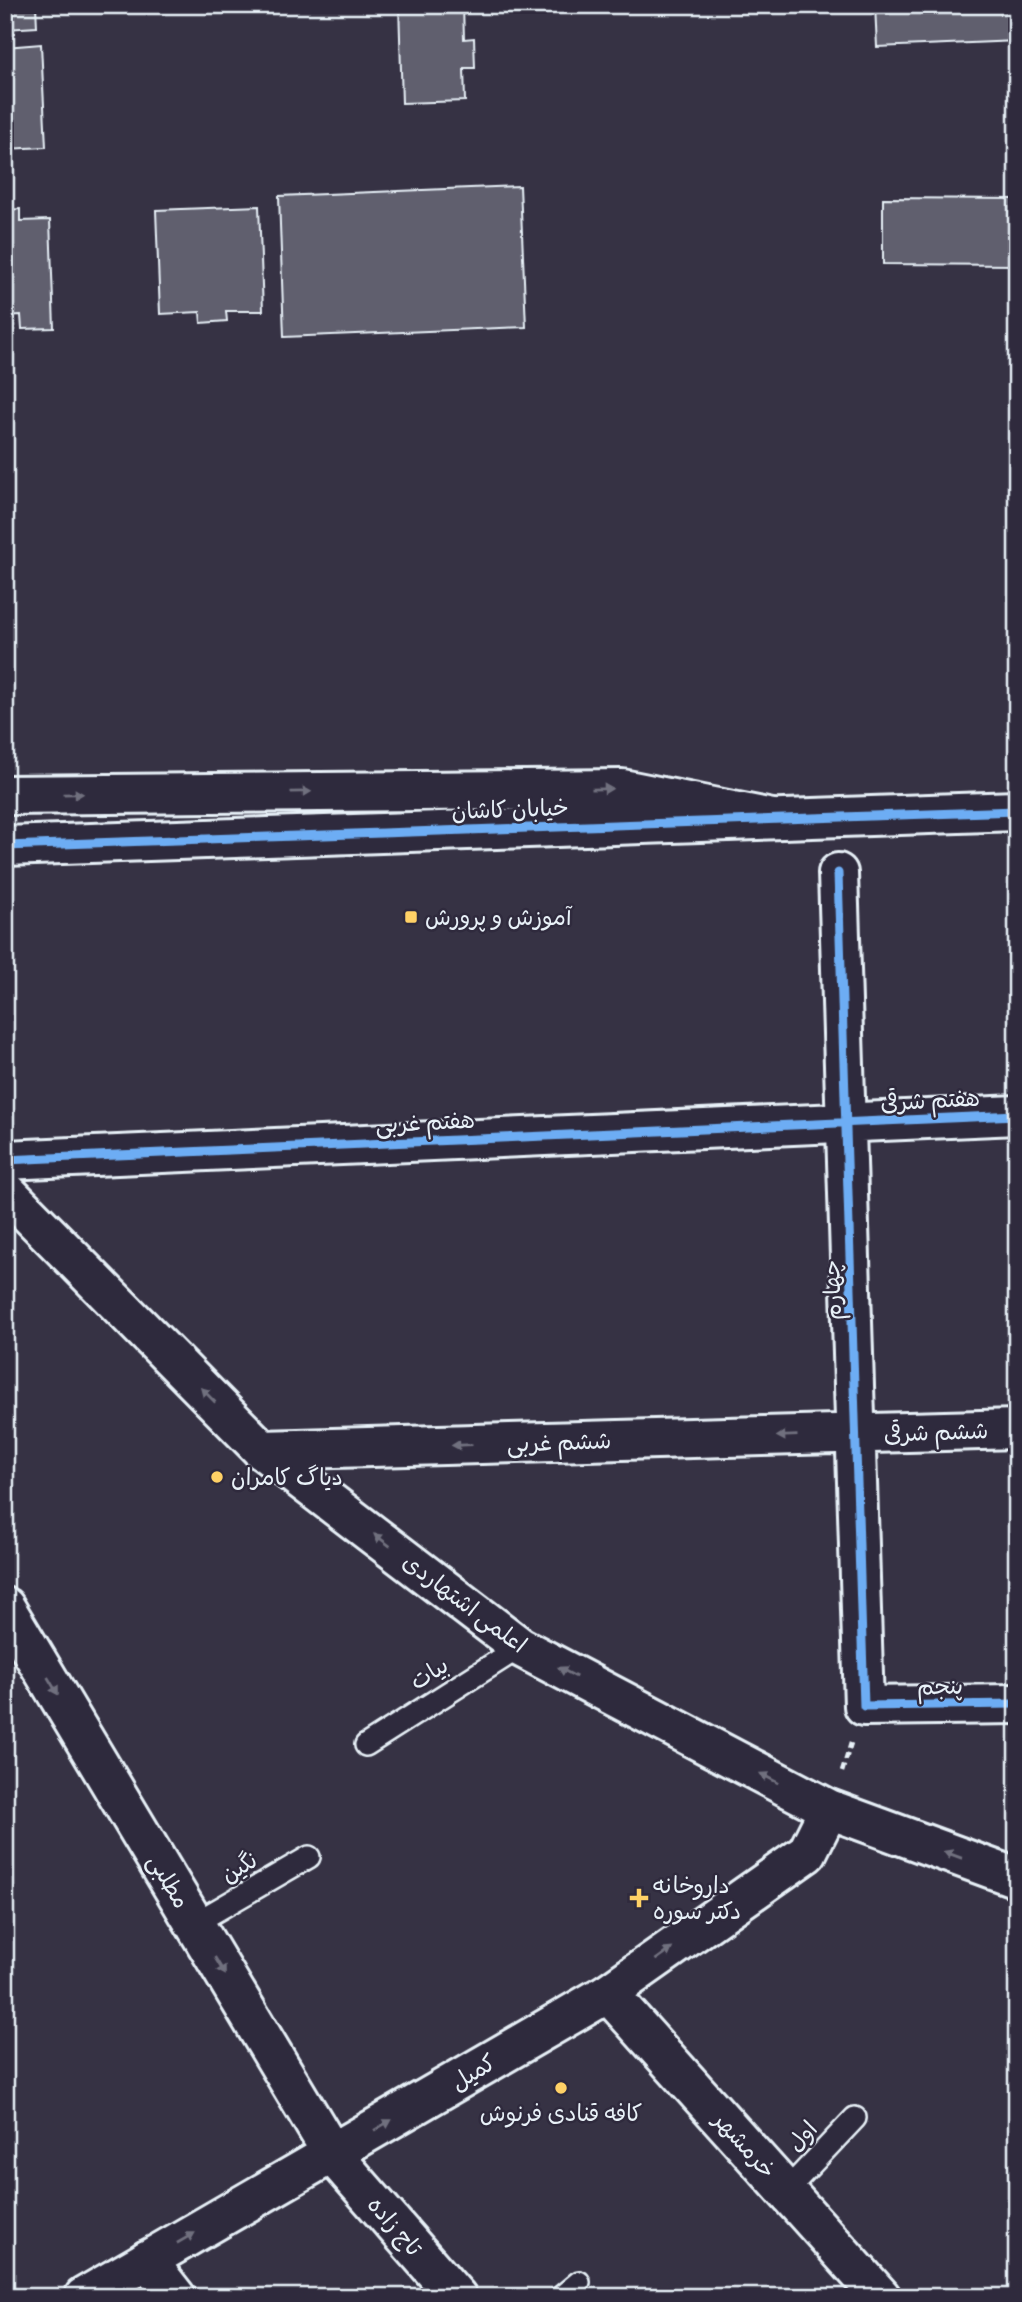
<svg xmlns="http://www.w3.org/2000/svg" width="1022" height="2302" font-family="Itim,'Playpen Sans Arabic',sans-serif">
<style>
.building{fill:#605e6e;stroke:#e8f1f8;stroke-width:2}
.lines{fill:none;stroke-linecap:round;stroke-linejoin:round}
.service-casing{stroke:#e8f1f8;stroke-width:26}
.minor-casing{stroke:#e8f1f8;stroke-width:44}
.tertiary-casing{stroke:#e8f1f8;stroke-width:44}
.secondary-casing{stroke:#e8f1f8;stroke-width:44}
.path{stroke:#e8f1f8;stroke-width:4.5;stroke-dasharray:7 5;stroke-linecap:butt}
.service{stroke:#2f2a3d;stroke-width:21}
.minor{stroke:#2f2a3d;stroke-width:38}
.tertiary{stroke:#2f2a3d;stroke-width:38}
.secondary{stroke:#2f2a3d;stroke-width:38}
.cycleway-casing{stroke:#2f2a3d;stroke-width:13}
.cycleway{stroke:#6dadf4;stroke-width:9}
.oneway{fill:#70707e}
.poi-dot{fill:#ffd166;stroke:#2f2a3d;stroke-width:2.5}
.labels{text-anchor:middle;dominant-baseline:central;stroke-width:5;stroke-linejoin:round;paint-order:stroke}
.street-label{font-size:23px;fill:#e8f1f8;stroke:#2f2a3d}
.poi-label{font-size:23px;fill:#e8f1f8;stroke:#2f2a3d;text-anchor:start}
</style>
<rect width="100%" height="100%" fill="#363244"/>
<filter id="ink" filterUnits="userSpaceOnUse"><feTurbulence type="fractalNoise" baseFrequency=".0143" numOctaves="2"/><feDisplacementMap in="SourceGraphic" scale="14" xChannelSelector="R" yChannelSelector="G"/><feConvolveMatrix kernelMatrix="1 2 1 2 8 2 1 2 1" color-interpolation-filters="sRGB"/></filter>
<g filter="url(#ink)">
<path class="building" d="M5,5H36L37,27L5,29Z
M399,5H463L464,39L474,38L475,68H464L465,101L402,103Z
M875,5H1017V41L877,47Z
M41,44L46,147L5,149V47Z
M520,186L526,327L284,337L279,196Z
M883,198L1017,199V265L883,264Z
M259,206L263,311H226L227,321L201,323L200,312L160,314L156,210Z
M20,209V221L50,220L54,328L22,329L21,315L5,316V210Z"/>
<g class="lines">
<g class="service-casing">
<path id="service" d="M366,1745L520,1647
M195,1923L309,1857
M786,2191L855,2118
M561,2297L579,2282"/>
</g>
<g class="minor-casing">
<path id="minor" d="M838,873L864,1706L1017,1704
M5,1160L1017,1115
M262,1450L1017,1429
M5,1607L333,2155L457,2297
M147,2260L176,2297"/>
</g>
<g class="tertiary-casing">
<path id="tertiary" d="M5,846L1017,811
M608,1993L881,2297"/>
</g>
<g class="secondary-casing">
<path id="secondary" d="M5,795L622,789L772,819
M5,1190L262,1450L520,1647L829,1809L1017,1878
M84,2297L608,1993L807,1853L829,1809"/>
</g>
<path class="path" d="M842,1772L851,1743"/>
<use href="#service" class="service"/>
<use href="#minor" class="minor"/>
<use href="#tertiary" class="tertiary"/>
<use href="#secondary" class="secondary"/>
<g class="cycleway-casing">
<path id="cycleway" d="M5,846L1017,811
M838,873L864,1706L1017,1704
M5,1160L1017,1115"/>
</g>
<use href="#cycleway" class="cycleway"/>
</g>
<defs><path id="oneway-solid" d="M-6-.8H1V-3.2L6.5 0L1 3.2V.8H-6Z" transform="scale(1.75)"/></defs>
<g class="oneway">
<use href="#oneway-solid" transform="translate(602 789) rotate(-1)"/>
<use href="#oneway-solid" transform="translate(301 792) rotate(-1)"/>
<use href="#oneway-solid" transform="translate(73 794) rotate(-1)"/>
<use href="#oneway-solid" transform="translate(208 1395) rotate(-135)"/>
<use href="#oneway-solid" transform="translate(787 1436) rotate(178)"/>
<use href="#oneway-solid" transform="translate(462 1445) rotate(178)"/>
<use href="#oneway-solid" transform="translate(382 1540) rotate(-143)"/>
<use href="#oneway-solid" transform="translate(567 1672) rotate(-152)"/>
<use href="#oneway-solid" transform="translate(53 1686) rotate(59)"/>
<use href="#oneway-solid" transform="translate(769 1778) rotate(-152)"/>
<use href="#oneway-solid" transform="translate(953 1855) rotate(-160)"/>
<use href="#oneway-solid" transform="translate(664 1954) rotate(-35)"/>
<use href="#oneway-solid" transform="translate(220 1966) rotate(59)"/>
<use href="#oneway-solid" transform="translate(383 2125) rotate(-31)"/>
<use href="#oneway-solid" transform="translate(186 2238) rotate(-30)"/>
</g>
</g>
<g class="poi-dot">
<rect x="404" y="910" width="14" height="14" rx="3.5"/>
<circle cx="217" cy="1477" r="7"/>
<path d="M635.5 1887.5h7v7h7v7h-7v7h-7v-7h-7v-7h7z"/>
<circle cx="561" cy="2088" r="7"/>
</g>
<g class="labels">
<g class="street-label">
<text transform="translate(510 809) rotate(-2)">خیابان کاشان</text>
<text transform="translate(930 1100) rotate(-3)">هفتم شرقی</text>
<text transform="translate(425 1122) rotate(-3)">هفتم غربی</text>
<text transform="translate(832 1290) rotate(-92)">چهارم</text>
<text transform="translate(936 1432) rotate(-2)">ششم شرقی</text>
<text transform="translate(559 1442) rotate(-2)">ششم غربی</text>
<text transform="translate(465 1603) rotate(37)">اعلمی اشتهاردی</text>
<text transform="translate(429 1673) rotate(-32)">بیات</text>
<text transform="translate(940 1686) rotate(-1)">پنجم</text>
<text transform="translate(239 1867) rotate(-30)">نگین</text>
<text transform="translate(169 1881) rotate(59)">مطلبی</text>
<text transform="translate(473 2072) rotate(-31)">کمیل</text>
<text transform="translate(802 2136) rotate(-47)">اول</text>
<text transform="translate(745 2145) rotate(48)">خرمشهر</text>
<text transform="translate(395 2226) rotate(49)">تاج زاده</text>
</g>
<g class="poi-label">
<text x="425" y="917">آموزش و پرورش</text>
<text x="231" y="1477">دیاگ کامران</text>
<text x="653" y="1885">داروخانه<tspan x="653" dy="26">دکتر سوره</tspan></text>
<text x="561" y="2113" text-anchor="middle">کافه قنادی فرنوش</text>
</g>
</g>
<rect width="1022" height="2302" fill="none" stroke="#2f2a3d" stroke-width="28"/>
<rect x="14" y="14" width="994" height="2274" fill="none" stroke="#e8f1f8" stroke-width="2.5" filter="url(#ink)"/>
</svg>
